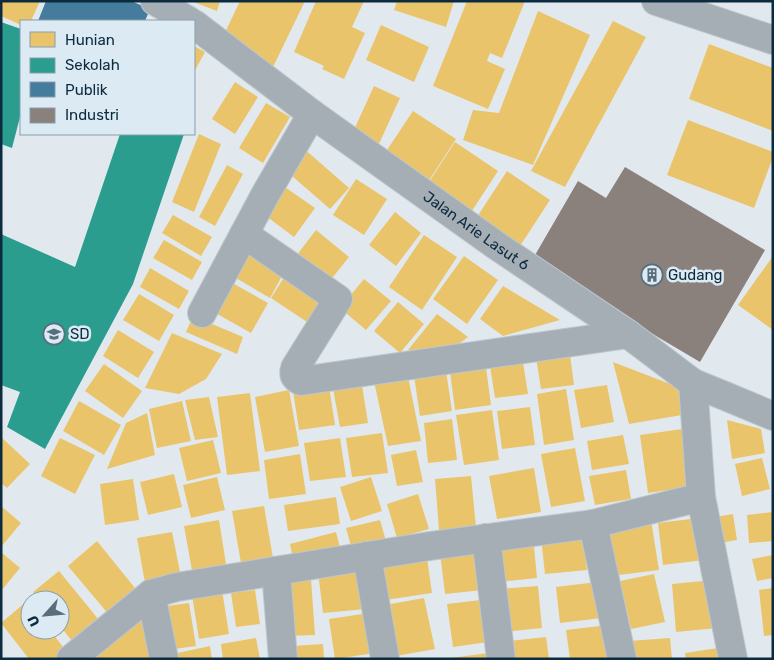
<svg xmlns="http://www.w3.org/2000/svg" width="774" height="660" font-family="Rubik,sans-serif">
<style>
.homes{fill:#e9c46a}
.schools{fill:#2a9d8f}
.public{fill:#457b9d}
.industry{fill:#8a817c}
.lines{fill:none;stroke-linecap:round;stroke-linejoin:round}
.minor-casing{stroke:#bcc7ce;stroke-width:30}
.tertiary-casing{stroke:#bcc7ce;stroke-width:30}
.minor{stroke:#a6aeb5;stroke-width:28}
.tertiary{stroke:#a6aeb5;stroke-width:28}
.labels{text-anchor:middle;dominant-baseline:central;stroke-width:5;stroke-linejoin:round;paint-order:stroke}
.street-label{font-size:15px;fill:#0d2b3f;stroke:#dceaf4}
.poi-label{font-size:15px;fill:#0d2b3f;stroke:#dceaf4;text-anchor:start}
</style>
<rect width="100%" height="100%" fill="#e2e9ee"/>
<path class="homes" d="M1,1H40L31,21H21V25L1,16Z
M191,1H220L217,11Z
M240,1H305L273,67L221,41Z
M316,1H364L352,27L365,33L344,79L322,69L324,66L294,52Z
M397,1H454L446,27L394,10Z
M467,1H525L502,58L490,53L487,61L505,69L488,109L433,86Z
M538,11L590,35L533,165L463,140L473,110L499,113Z
M613,21L646,37L565,187L531,171Z
M381,25L429,47L414,82L366,60Z
M709,44L773,68V131L689,99Z
M194,46L205,52L194,72Z
M235,82L258,97L235,134L212,119Z
M374,86L400,98L378,146L352,134Z
M266,103L290,117L263,163L239,148Z
M413,111L456,139L424,188L381,159Z
M688,120L773,152V157L754,208L667,175Z
M199,134L221,144L194,212L172,202Z
M455,142L498,171L466,220L423,191Z
M302,147L349,188L330,209L284,169Z
M227,165L243,174L215,226L199,217Z
M507,171L550,200L518,249L475,220Z
M356,179L387,199L364,235L333,215Z
M282,185L315,208L294,237L262,213Z
M395,212L421,233L396,266L369,245Z
M173,215L212,237L201,256L162,233Z
M316,230L349,257L329,282L296,256Z
M424,235L457,257L422,310L389,287Z
M164,240L202,262L192,280L153,258Z
M247,244L287,267L270,298L229,274Z
M464,256L498,280L467,324L433,299Z
M773,256V330L738,305Z
M150,268L189,291L179,309L140,287Z
M288,271L325,295L307,322L271,298Z
M364,279L391,301L366,330L340,308Z
M227,280L268,303L251,333L210,310Z
M503,286L560,320L503,336L480,319Z
M139,294L174,315L159,341L123,320Z
M398,302L424,324L400,353L374,331Z
M437,314L468,337L452,349L408,350Z
M193,316L243,337L237,354L186,332Z
M118,330L154,352L138,378L103,356Z
M172,333L222,354L206,379L179,394L145,388Z
M569,347L574,385L541,389L535,351Z
M522,356L528,394L495,398L489,360Z
M485,360L491,405L455,410L449,364Z
M613,362L678,387L682,415L629,424Z
M104,364L142,391L123,418L85,391Z
M445,364L452,411L420,416L413,369Z
M406,367L421,441L388,446L372,372Z
M361,379L368,423L340,427L332,383Z
M607,385L614,422L581,428L574,390Z
M329,386L335,425L299,430L293,391Z
M566,389L574,440L544,445L537,394Z
M289,390L299,446L265,452L255,397Z
M250,393L260,471L227,475L217,397Z
M209,397L218,437L195,440L185,400Z
M79,401L121,425L104,455L63,431Z
M182,401L191,441L157,448L149,409Z
M530,407L535,445L502,449L497,411Z
M492,410L499,460L464,465L456,415Z
M147,413L155,455L107,469L126,423Z
M452,419L457,460L428,463L424,423Z
M727,420L761,429L765,453L732,459Z
M682,429L690,487L648,493L640,435Z
M382,433L388,473L352,477L346,438Z
M623,435L629,464L592,470L587,441Z
M1,437L30,464L7,488L1,483Z
M60,438L95,455L75,494L41,476Z
M340,438L346,477L310,481L304,443Z
M213,440L221,473L187,481L179,448Z
M575,448L585,501L551,507L541,454Z
M416,450L423,482L397,486L391,455Z
M300,454L306,494L269,499L264,460Z
M762,458L770,489L742,496L735,464Z
M534,468L541,512L497,519L489,476Z
M626,470L631,499L595,505L589,476Z
M174,474L182,507L148,515L140,482Z
M471,476L476,527L439,530L435,479Z
M217,477L225,510L191,518L183,485Z
M371,477L382,511L351,521L340,487Z
M133,479L139,520L105,525L100,484Z
M418,494L429,529L397,538L387,504Z
M336,497L340,524L288,531L284,505Z
M1,506L21,523L1,547Z
M264,506L274,564L242,569L232,511Z
M773,512V541L749,543L747,515Z
M733,514L737,540L719,543L715,517Z
M699,518L704,560L663,565L658,523Z
M219,520L227,570L193,576L184,526Z
M380,520L386,541L352,550L346,528Z
M651,520L659,570L611,576L604,527Z
M172,532L181,577L145,583L137,538Z
M336,532L341,551L294,563L290,544Z
M583,534L587,570L545,574L541,538Z
M533,536L537,578L499,582L495,540Z
M97,541L139,593L110,616L68,566Z
M478,548L483,590L445,594L440,552Z
M426,551L432,593L379,601L373,559Z
M1,552L20,568L1,591Z
M773,555V578L757,581L752,559Z
M361,567L366,609L323,613L318,572Z
M59,571L99,620L72,641L60,626V600H39L33,592Z
M654,574L665,622L631,629L620,581Z
M311,579L315,635L289,636L285,580Z
M713,580L717,628L676,632L672,584Z
M597,582L602,618L560,623L556,587Z
M538,586L542,628L504,632L500,589Z
M773,588V635L764,636L759,590Z
M222,590L229,634L199,639L192,595Z
M255,590L260,624L236,627L231,593Z
M424,598L435,649L396,656L385,605Z
M489,599L495,641L453,647L447,604Z
M27,601L30,605V630H50L66,651L56,659H29L1,623Z
M189,603L196,646L167,650L160,607Z
M369,613L375,653L335,659L329,619Z
M143,619L152,658L84,659Z
M608,625L612,659H570L566,630Z
M546,637L549,659H511L509,641Z
M256,638L260,659H223L221,644Z
M670,638L672,659H630L629,641Z
M323,644L324,659H293L292,646Z
M210,646L212,659H174L173,654Z
M718,648L720,659H686L685,653Z
M496,652L497,659H450V658Z"/>
<path class="schools" d="M1,22L21,29V113L12,148L1,144Z
M120,134H184L133,284L45,449L7,427L20,392L1,385V234L75,267Z"/>
<path class="public" d="M46,1H131L150,9L145,21H38Z"/>
<path class="industry" d="M625,167L765,250L700,362L531,262L578,181L606,198Z"/>
<g class="lines">
<g class="minor-casing">
<g id="minor">
<path d="M155,1L189,21"/>
<path id="s1" d="M194,24L312,114L497,246L628,334L693,383L725,396L773,416"/>
<path d="M244,234L338,299L295,368C293,375 295,378 301,381L628,334"/>
<path d="M202,313L265,195L312,114"/>
<path d="M693,383L701,497L733,659"/>
<path d="M593,524L622,659"/>
<path d="M486,538L501,659"/>
<path d="M367,556L385,659"/>
<path d="M276,571L283,659"/>
<path d="M151,594L164,659"/>
<path d="M71,659L151,594L177,587L430,546L593,524L701,497"/>
</g>
</g>
<g class="tertiary-casing">
<path id="tertiary" d="M656,1L773,40"/>
</g>
<use href="#minor" class="minor"/>
<use href="#tertiary" class="tertiary"/>
</g>
<defs>
<g id="building-ring" transform="scale(1.125)"><circle r="9.5" fill="#dceaf4" stroke="#586e7c" stroke-width="1.5"/><path d="M-4-6H4V6H1V3H-1V6H-4ZM-2.5-4.3h1.7v1.8h-1.7ZM.8-4.3h1.7v1.8H.8ZM-2.5-1h1.7V.8h-1.7ZM.8-1h1.7V.8H.8Z" fill="#586e7c"/></g>
<g id="school-ring" transform="scale(1.125)"><circle r="9.5" fill="#dceaf4" stroke="#586e7c" stroke-width="1.5"/><path d="M0-5L7-2L0 1L-7-2ZM-4 1L0 2.5L4 1V4Q0 6-4 4Z" fill="#586e7c"/></g>
</defs>
<g fill-rule="evenodd">
<use href="#building-ring" x="652" y="275"/>
<use href="#school-ring" x="54" y="334"/>
</g>
<g class="labels">
<g class="street-label">
<text stroke="none"><textPath href="#s1" startOffset="350">Jalan Arie Lasut 6</textPath></text>
</g>
<g class="poi-label">
<text x="668" y="275">Gudang</text>
<text x="70" y="334">SD</text>
</g>
</g>
<rect width="774" height="660" fill="none" stroke="#0d2b3f" stroke-width="5"/>
<rect x="20" y="20" width="175" height="115" fill="#dceaf4" stroke="#899eac"/>
<rect x="30" y="32" width="25" height="15" fill="#e9c46a" stroke="#899eac"/>
<text x="65" y="45" font-size="15" fill="#0d2b3f">Hunian</text>
<rect x="30" y="58" width="25" height="15" fill="#2a9d8f" stroke="#899eac"/>
<text x="65" y="70" font-size="15" fill="#0d2b3f">Sekolah</text>
<rect x="30" y="82" width="25" height="15" fill="#457b9d" stroke="#899eac"/>
<text x="65" y="95" font-size="15" fill="#0d2b3f">Publik</text>
<rect x="30" y="108" width="25" height="15" fill="#8a817c" stroke="#899eac"/>
<text x="65" y="120" font-size="15" fill="#0d2b3f">Industri</text>
<g transform="translate(45 615) rotate(243)"><circle r="24" fill="#dceaf4" stroke="#899eac"/>
<path d="M0-4L9 19L0 12L-9 19Z" fill="#586e7c"/>
<text y="-8" font-size="14" font-weight="bold" text-anchor="middle" fill="#0d2b3f">U</text>
</g>
</svg>
